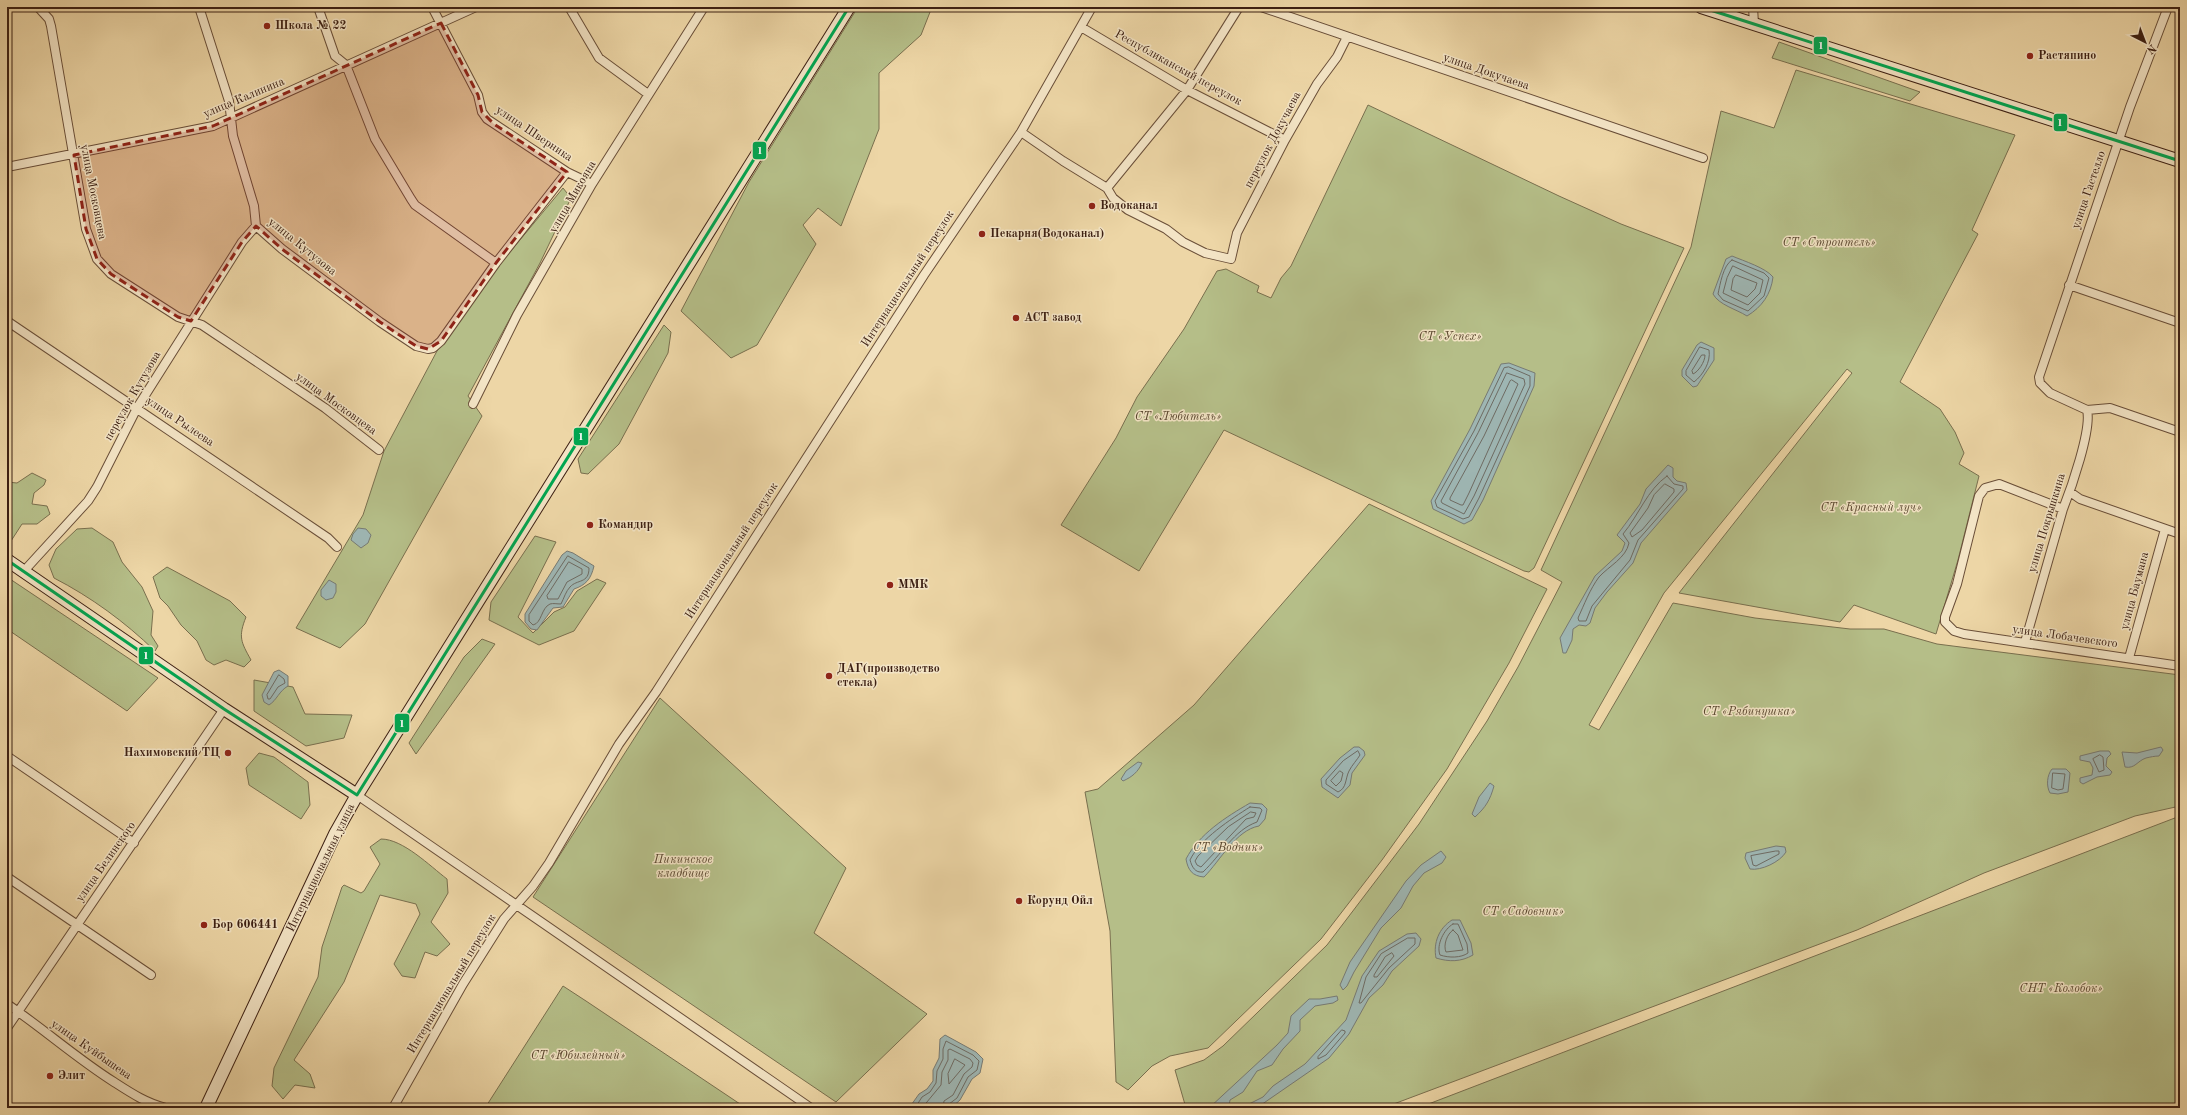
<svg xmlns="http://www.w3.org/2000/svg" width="2187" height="1115" font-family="'Old Standard TT',serif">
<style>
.green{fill:#b5be88;stroke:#796f4e}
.water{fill:#9eb6b3;stroke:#777a73}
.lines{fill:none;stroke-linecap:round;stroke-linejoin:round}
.shore{stroke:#6e6b63;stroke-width:1}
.minor-casing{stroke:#694e38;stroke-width:10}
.secondary-casing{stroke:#3d2013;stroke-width:14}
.minor{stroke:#f3e4c5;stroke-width:8}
.secondary{stroke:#f3e4c5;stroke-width:12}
.bus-1-casing{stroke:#f3e4c5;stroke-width:6}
.bus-1{stroke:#00a651;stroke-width:3}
.marked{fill:#8f2418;fill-opacity:0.2;stroke:#8f2418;stroke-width:3;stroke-dasharray:8 5;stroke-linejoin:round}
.poi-dot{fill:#8f2418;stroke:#f3e4c5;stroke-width:1.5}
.labels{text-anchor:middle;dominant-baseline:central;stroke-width:3;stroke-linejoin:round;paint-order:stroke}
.poi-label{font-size:12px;font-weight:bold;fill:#3d2013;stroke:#f3e4c5;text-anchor:start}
.street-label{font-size:12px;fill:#3d2013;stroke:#f3e4c5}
.park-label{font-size:12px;font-style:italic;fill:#5b4830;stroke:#f3e4c5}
.line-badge{stroke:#f3e4c5;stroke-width:1.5}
.badge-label{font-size:11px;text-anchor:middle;font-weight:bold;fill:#fff}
</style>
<rect width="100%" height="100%" fill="#edd6a6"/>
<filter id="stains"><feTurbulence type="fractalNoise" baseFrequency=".005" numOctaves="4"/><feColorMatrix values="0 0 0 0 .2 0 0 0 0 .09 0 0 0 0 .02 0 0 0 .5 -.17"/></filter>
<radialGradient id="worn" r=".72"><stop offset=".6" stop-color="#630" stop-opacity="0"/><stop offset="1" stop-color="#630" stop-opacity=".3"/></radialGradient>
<path class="green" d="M858,7H932L921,35L879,73V129L841,226L818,208L803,225L816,244L757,345L731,358L681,311L749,182Z
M1779,42L1920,92L1910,101L1772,58Z
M1796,70L2015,135L1972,230L1978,234L1900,382L1940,409L1955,432L1964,453L1959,464L1979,476L1958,560L1936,634L1854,605L1840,622L1679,593L1852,373L1847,369L1664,593L1589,725L1599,730L1673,603L1755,618L1850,629H1884L1937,644L2180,675V806L2135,816L1984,873L1857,930L1383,1108H1186L1175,1070L1204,1060L1223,1046L1327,945L1419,824L1487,721L1518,667L1562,582L1541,570L1691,247L1721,111L1774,128Z
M1368,105L1559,196L1621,224L1684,248L1534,568L1529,572L1524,571L1224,430L1139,571L1061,525L1116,438L1137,397L1184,329L1217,271L1226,269L1259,286L1257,292L1271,298L1281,278L1291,266Z
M563,188L571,198L540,263L468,396L482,416L365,624L340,648L296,628L363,515L384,451L437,351L500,264Z
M664,325L671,332L668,353L619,444L588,474L581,473L578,459Z
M32,473L46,480L44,485L34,493L32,504L47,506L50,514L37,524H22L11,541H7V482L17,483Z
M1369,504L1547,589L1509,663L1447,769L1382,860L1321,939L1208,1048L1170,1056L1152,1066L1128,1090L1116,1082L1110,931L1085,792L1098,789L1194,705Z
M92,528L113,542L122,562L142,587L153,611L151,635L158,646L155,651C125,622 91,597 54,578L49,565L56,549L77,529Z
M535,536L556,542L518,617L533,633L554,612L565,607L577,591L597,579L606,583L574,631L539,645L489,620L491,602Z
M167,567L230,601L246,617C238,637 241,642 251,660L244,667L226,660L214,665L206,660L197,641L181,625L168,606L160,598L153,577Z
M7,577L158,678L127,711L7,629Z
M482,639L495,644L416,754L409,743L464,657Z
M254,680L293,687L305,714L352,715L344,738L306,746L254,711Z
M660,698L846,868L814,933L927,1014L836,1102L533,897Z
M259,753L274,757L308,782L310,805L301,819L249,785L246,768Z
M2180,816V1108H1418Z
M381,839C403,839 430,866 447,879L448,893L431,922L450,944L437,956L425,952L415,978L402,976L394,964L420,914L416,904L380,895L344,982L294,1060L310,1074L315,1088L295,1085L283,1099L272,1086L274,1068L318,977L322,947L342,887L344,885L361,893L364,891L380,864L370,847Z
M563,986L586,1001L746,1108H485Z"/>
<path class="water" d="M1732,256C1744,261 1766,268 1773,277C1771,294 1762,307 1747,316C1736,309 1719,305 1713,294L1726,259Z
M1701,342L1714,348V360L1697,386L1693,387L1682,376V370L1697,345Z
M1509,363L1535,373L1534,386L1483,500L1472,520L1464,524L1433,509L1431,501L1470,429L1501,364Z
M1668,465L1673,468V477L1677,481L1686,483L1687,490L1641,543L1633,563L1607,592L1595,608L1590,623L1586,626L1579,625L1573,629L1572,640L1566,653H1563L1560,638L1595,576L1622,551L1625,543L1617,535L1640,504L1646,489Z
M358,528L366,529L371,535L368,543L361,548L351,540L353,534Z
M567,551L573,553L594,566C591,579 586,585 574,589L563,607L553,608L537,630L531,629L525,622V614L562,555Z
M329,580L336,584V592L333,598L326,600L321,596V590Z
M279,670L288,676V686C279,691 277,700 269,705L264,702L262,695L274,672Z
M1354,747H1359L1364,751L1365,755L1352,773L1350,785L1338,798L1322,787L1321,779L1340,758Z
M2161,747L2163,750L2159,756C2155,756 2150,757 2146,758C2137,761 2135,769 2125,767L2122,752L2137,753Z
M2100,751H2109L2111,754L2107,758L2106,766L2112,772L2110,775L2097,777L2083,784L2080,782V778L2092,775L2093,768L2090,762L2080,760V756Z
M1138,762L1142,763C1138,772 1132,777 1123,781L1121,779L1126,771Z
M2052,769H2066L2070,773L2068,792L2058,794L2050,793C2046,786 2047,775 2052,769Z
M1490,783L1494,786C1490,800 1486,807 1475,817L1472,814L1479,797Z
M1250,803L1262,804L1267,809L1265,819L1259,826C1236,830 1220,861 1204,877C1192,876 1188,870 1186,859C1199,834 1226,817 1250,803Z
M1776,846L1785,847L1786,852C1780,862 1761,871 1750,869L1745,858L1746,853Z
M1441,851L1446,857L1442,863L1424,873L1413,886L1401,908L1381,928L1354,972L1347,986L1343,990L1340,985L1350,962L1406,881L1421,865Z
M1452,920H1460L1471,943L1473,955C1461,962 1449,962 1436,958C1433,943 1439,928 1452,920Z
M1416,933L1421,939L1419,946L1392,971L1383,985L1369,998L1349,1034L1329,1058L1258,1107L1241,1108L1263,1097L1273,1086L1305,1064L1346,1020L1362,976L1379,951L1407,934Z
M1337,996L1338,1000L1333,1003L1315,1006L1300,1020V1031L1283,1049L1272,1065L1257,1071L1243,1092L1230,1100L1229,1106L1232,1108H1209L1277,1045L1288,1033L1291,1016L1309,999H1320Z
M945,1035L976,1052L983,1059L980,1073L972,1079L960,1100L951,1108H909L919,1094L927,1089L933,1081V1070L939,1058L940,1039Z"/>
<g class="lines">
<path class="shore" d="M1732,260L1764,273L1769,278L1764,296L1748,311L1723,300L1718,294C1720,285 1723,265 1732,260Z
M1733,266L1763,280L1760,293L1748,305L1723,293L1727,278Z
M1736,275L1757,283L1755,289L1747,297L1731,290L1733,279Z
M1700,347L1709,350C1711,362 1703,375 1694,382L1686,375V371Z
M1702,355H1705C1705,362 1698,372 1693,374L1692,371Z
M1509,367L1530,376V386L1479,498L1469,517L1463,519L1437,507L1435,501L1474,431L1504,368Z
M1507,373L1524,379L1525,384L1474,496L1464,514L1442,503L1441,501L1478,433Z
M1512,380L1518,384L1469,493L1463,505H1461L1450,500V498L1484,436L1510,381Z
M1667,476L1674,484L1683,486V489L1638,540L1630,560L1592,606L1586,621H1579L1578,618C1584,605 1590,589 1599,577C1609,566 1626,558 1629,543L1623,534C1639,515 1647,490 1667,476Z
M1665,484L1674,489V492L1642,530L1632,537L1630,533L1648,508L1654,495Z
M568,556L589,568C589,584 577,579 570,587C566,591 564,598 561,604C557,604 553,603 550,604C541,608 542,623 533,625L529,621V615Z
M569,562L582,569V574L567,582L558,599H548L547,596Z
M279,675L284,679L285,683L278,687L270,699H268L267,695Z
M1358,751L1360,755C1357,760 1352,765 1349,771C1345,779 1347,788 1338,792L1326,784V780L1343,761Z
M2100,755L2103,757L2104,770L2099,772L2093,759Z
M1340,771L1343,773L1341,781L1336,786L1331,781Z
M2053,773L2065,774L2063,789L2058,790L2052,788Z
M1250,807L1260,808L1262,810L1257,822C1234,830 1221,855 1203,872C1195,873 1192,867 1190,860C1200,839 1231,819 1250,807Z
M1251,812L1256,813L1254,817L1246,819L1201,867L1197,865L1195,861L1198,856L1228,827Z
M1776,851H1779V854L1756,866L1753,865L1751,856Z
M1453,924H1458L1467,944L1468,953C1461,958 1449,958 1440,955C1436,945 1444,929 1453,924Z
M1453,930L1458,935L1463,950L1446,952C1443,945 1447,934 1453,930Z
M1408,938H1415V944L1389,968L1361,1003H1359L1366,977L1381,954Z
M1392,953L1394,956L1377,977H1374V975L1385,957Z
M1342,1030L1345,1031V1033L1326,1055L1318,1059V1057Z
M955,1059L965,1065L949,1084L948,1074Z
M915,1108L922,1097L930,1092L936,1083L937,1071L943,1059V1049L946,1041L973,1055L979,1061L977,1070L968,1077L957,1098L949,1104L948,1108
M922,1108L941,1085L942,1072L948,1060V1050L950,1049L970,1059L973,1063L972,1067L964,1074L953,1095L944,1101L943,1108"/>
<g class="minor-casing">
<path id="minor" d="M38,7L49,19L51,26L86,229L97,259L111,274L178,317L202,325L325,408L379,450
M199,7L229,101L233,136L254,206L256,226L282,249L380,322L416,346L428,349L433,348L441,341L496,263L567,172
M318,7L335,56L346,65L375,139L411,199L415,205L496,263
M432,7L478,95L482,112L487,119L567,172L592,184
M569,7L599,58L648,94
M1261,7L1703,158
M1753,7L1754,24
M2168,7L2130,107L2039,377L2040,383L2050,393L2087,410L2110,408L2180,432
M1081,27L1187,90L1285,140
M1021,132L1063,161L1107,188L1113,198L1128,210L1166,229L1183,242L1205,253L1231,259L1237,233L1285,140L1317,84L1337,57L1347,37
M7,167L213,126L476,7
M1107,188L1187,90L1239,7
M2069,285L2180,323
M7,321L328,538L337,547
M473,404L517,315L592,184L704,7
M2070,492L2080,499L2180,534
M2063,509L1999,484L1985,488L1979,496L1957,584L1945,617V622L1954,631L1964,634L2180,666
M24,571L88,501L97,487L137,408L242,242L256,226
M2025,642L2063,509C2071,489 2092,429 2087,410
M2129,658L2165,529
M7,756L134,843
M357,795L811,1108
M7,877L151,975
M7,1004C44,1029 76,1058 114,1082C131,1093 146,1103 166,1108
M7,1028L224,709
M393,1108L463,984L504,919L533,886L549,863L619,744L656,692L924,275L1021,132L1092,7"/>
</g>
<g class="secondary-casing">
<path id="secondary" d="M1701,7L2180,161
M7,560L224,709L357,795
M206,1108L335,834L357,795L849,7"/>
</g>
<use href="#minor" class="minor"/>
<use href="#secondary" class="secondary"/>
<g class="bus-1-casing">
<path id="bus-1" d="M1701,7L2180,161
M7,560L224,709L357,795L849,7"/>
</g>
<use href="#bus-1" class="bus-1"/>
</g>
<path class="marked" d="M441,23L478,95L482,112L494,124L567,172L496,263L441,341L428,349L416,346L380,322L282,249L256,226L242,242L191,321L178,317L111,274L97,259L86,229L74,155L213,126Z"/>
<g class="poi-dot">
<circle cx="267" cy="26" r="4"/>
<circle cx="2030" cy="56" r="4"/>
<circle cx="1092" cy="206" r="4"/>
<circle cx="982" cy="234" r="4"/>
<circle cx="1016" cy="318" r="4"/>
<circle cx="590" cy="525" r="4"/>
<circle cx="890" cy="585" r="4"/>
<circle cx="829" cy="676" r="4"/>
<circle cx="228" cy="753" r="4"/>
<circle cx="1019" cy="901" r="4"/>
<circle cx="204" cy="925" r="4"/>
<circle cx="50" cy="1076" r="4"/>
</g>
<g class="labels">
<g class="poi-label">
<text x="275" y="26">Школа № 22</text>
<text x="2038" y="56">Растяпино</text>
<text x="1100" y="206">Водоканал</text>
<text x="990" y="234">Пекарня(Водоканал)</text>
<text x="1024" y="318">АСТ завод</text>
<text x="598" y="525">Командир</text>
<text x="898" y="585">ММК</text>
<text x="837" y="669">ДАГ(производство<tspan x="837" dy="14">стекла)</tspan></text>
<text x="220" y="753" text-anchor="end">Нахимовский ТЦ</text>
<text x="1027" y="901">Корунд Ойл</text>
<text x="212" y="925">Бор 606441</text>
<text x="58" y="1076">Элит</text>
</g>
<g class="street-label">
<text transform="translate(1178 68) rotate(29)">Республиканский переулок</text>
<text transform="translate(1486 72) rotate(19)">улица Докучаева</text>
<text transform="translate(244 98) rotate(-23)">улица Калинина</text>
<text transform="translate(534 134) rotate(34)">улица Шверника</text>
<text transform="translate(1273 140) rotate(-62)">переулок Докучаева</text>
<text transform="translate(2089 190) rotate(-71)">улица Гастелло</text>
<text transform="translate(93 192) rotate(79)">улица Московцева</text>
<text transform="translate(573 197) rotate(-60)">улица Микояна</text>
<text transform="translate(302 247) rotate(39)">улица Кутузова</text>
<text transform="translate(908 279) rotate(-57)">Интернациональный переулок</text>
<text transform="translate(133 396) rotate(-60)">переулок Кутузова</text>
<text transform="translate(336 404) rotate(36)">улица Московцева</text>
<text transform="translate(180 422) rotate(34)">улица Рылеева</text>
<text transform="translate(2047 523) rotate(-73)">улица Покрышкина</text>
<text transform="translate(732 551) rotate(-57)">Интернациональный переулок</text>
<text transform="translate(2135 591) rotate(-75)">улица Баумана</text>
<text transform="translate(2065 637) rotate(8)">улица Лобачевского</text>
<text transform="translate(106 862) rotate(-55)">улица Белинского</text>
<text transform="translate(321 868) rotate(-64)">Интернациональная улица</text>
<text transform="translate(452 984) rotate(-59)">Интернациональный переулок</text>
<text transform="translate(91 1050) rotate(35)">улица Куйбышева</text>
</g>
<g class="park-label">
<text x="1829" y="243">СТ «Строитель»</text>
<text x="1450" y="337">СТ «Успех»</text>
<text x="1178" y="417">СТ «Любитель»</text>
<text x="1871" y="508">СТ «Красный луч»</text>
<text x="1749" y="712">СТ «Рябинушка»</text>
<text x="1228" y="848">СТ «Водник»</text>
<text x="683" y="860">Пикинское<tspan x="683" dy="14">кладбище</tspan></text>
<text x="1523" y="912">СТ «Садовник»</text>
<text x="2061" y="989">СНТ «Колобок»</text>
<text x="578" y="1056">СТ «Юбилейный»</text>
</g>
</g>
<g class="line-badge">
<rect x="1813" y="36" width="15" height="19" rx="4" fill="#00a651"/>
<rect x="2053" y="113" width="15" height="19" rx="4" fill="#00a651"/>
<rect x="752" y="141" width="15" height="19" rx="4" fill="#00a651"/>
<rect x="573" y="427" width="16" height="19" rx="4" fill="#00a651"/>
<rect x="138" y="646" width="16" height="19" rx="4" fill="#00a651"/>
<rect x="394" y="713" width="16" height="20" rx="4" fill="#00a651"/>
</g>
<g class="badge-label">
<text x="1821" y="49">1</text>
<text x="2060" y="126">1</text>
<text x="760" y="154">1</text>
<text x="581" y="440">1</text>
<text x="146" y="659">1</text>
<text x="402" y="727">1</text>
</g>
<rect width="2187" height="1115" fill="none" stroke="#edd6a6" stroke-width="24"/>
<rect x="8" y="8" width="2171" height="1099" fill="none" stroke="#3d2013" stroke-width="2"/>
<rect x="12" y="12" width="2163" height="1091" fill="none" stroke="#3d2013"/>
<g transform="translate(2145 42) rotate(138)" stroke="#f3e4c5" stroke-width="3" paint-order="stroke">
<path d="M0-3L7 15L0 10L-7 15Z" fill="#3d2013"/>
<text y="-6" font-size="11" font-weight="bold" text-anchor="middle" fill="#3d2013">N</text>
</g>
<rect width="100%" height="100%" filter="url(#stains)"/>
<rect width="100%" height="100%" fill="url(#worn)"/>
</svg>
